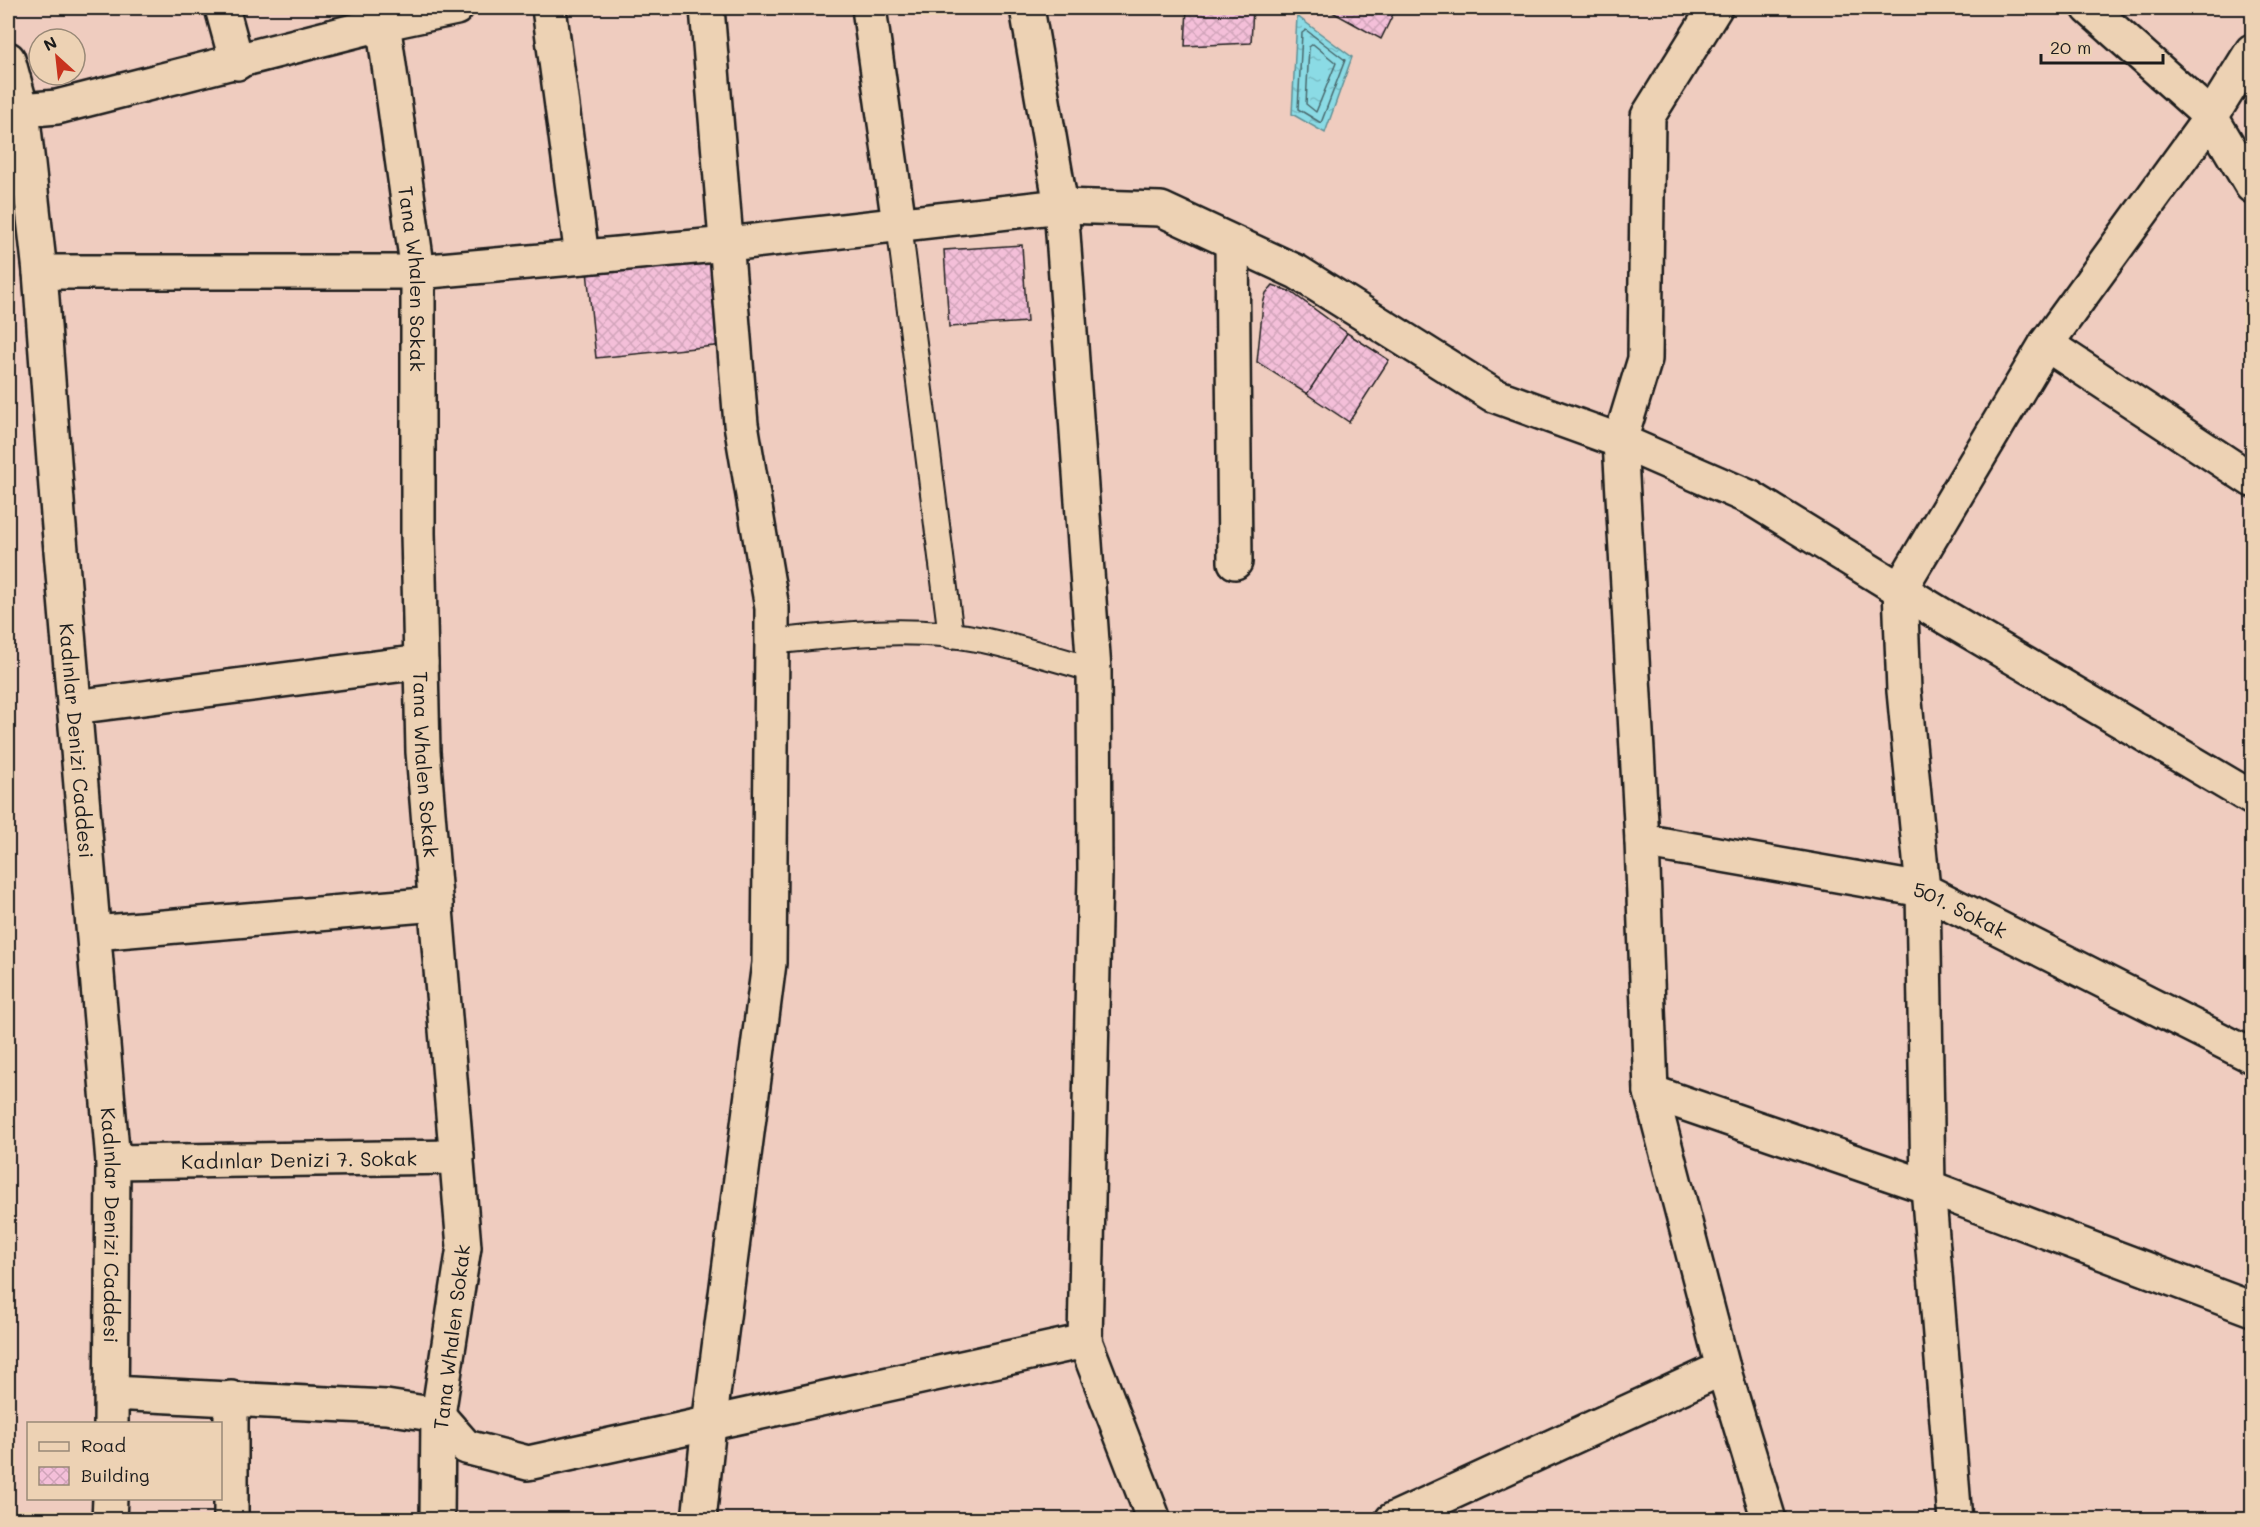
<svg xmlns="http://www.w3.org/2000/svg" width="2260" height="1527" font-family="Mali,sans-serif">
<style>
.water{fill:url(#water-ripples);stroke:#5f8f95;stroke-width:1.5}
.lines{fill:none;stroke-linecap:round;stroke-linejoin:round}
.shore{stroke:#48686c;stroke-width:1.5}
.building{fill:url(#building-cross-hatch);stroke:#1c1c1c;stroke-width:1.5}
.lane-casing{stroke:#1c1c1c;stroke-width:28}
.street-casing{stroke:#1c1c1c;stroke-width:38}
.lane{stroke:#edd2b4;stroke-width:24}
.street{stroke:#edd2b4;stroke-width:33}
.labels{text-anchor:middle;dominant-baseline:central;stroke-width:6;stroke-linejoin:round;paint-order:stroke}
.street-label{font-size:20px;fill:#1c1c1c;stroke:#edd2b4}
</style>
<defs>
<pattern id="water-ripples" width="26" height="14" patternUnits="userSpaceOnUse" patternTransform="scale(1.5)"><rect width="26" height="14" fill="#8bdbe5"/><path d="M2 4q2-2 4 0t4 0M15 11q2-2 4 0t4 0" fill="none" stroke="#77bbc4"/></pattern>
<pattern id="building-cross-hatch" width="8" height="8" patternUnits="userSpaceOnUse" patternTransform="scale(1.5)"><rect width="8" height="8" fill="#f4bfd9"/><path d="M0 0l8 8M0 8l8-8" fill="none" stroke="#d1a4ba"/></pattern>
</defs>
<rect width="100%" height="100%" fill="#efccbf"/>
<filter id="ink" filterUnits="userSpaceOnUse"><feTurbulence type="fractalNoise" baseFrequency=".0167" numOctaves="2"/><feDisplacementMap in="SourceGraphic" scale="12" xChannelSelector="R" yChannelSelector="G"/><feConvolveMatrix kernelMatrix="1 2 1 2 8 2 1 2 1" color-interpolation-filters="sRGB"/></filter>
<g filter="url(#ink)">
<path class="water" d="M1297,16L1352,57L1325,133L1292,114Z"/>
<g class="lines">
<path class="shore" d="M1306,30L1345,60L1321,123L1298,109L1302,33Z
M1313,44L1336,63L1316,112L1306,104L1309,47Z"/>
</g>
<path class="building" d="M1187,8H1253L1251,43L1185,46Z
M1325,8H1396L1381,39Z
M1022,245L1027,322L949,327L944,250Z
M715,258L724,345L596,358L587,271Z
M1273,285L1291,292L1347,333L1307,394L1257,362L1263,304L1266,293Z
M1347,333L1389,360L1349,422L1307,394Z"/>
<g class="lines">
<g class="lane-casing">
<path id="lane" d="M899,224L951,636
M772,642C842,634 914,626 983,640C1020,648 1057,659 1094,670"/>
</g>
<g class="street-casing">
<g id="street">
<path d="M222,8L237,63"/>
<path id="s1" d="M381,8L418,272V533L423,752L464,1247L438,1415L437,1520"/>
<path d="M549,8L582,257"/>
<path d="M869,8L899,224"/>
<path d="M1027,8L1061,206L1094,670L1095,873L1085,1341"/>
<path d="M1715,8L1648,116L1645,359L1620,441L1642,841L1651,1092L1723,1368L1769,1520"/>
<path d="M2089,8L2211,117L2252,186"/>
<path id="s2" d="M8,59L22,110L40,272L58,515L113,1162L111,1424"/>
<path d="M22,110L57,107L385,23L456,8"/>
<path d="M1232,243L1235,562"/>
<path d="M40,272H418L728,244L1061,206L1161,209L1297,272L1493,395L1620,441L1751,498L1935,611L2252,798"/>
<path d="M2046,344L2252,480"/>
<path d="M74,707L421,662"/>
<path id="s3" d="M1642,841L1923,890L2252,1056"/>
<path d="M94,933L436,904"/>
<path d="M1651,1092L1928,1187L2252,1309"/>
<path id="s4" d="M113,1162L457,1157"/>
<path d="M112,1393L386,1407L438,1415L466,1447L528,1463L1085,1341L1154,1520"/>
<path d="M231,1398V1520"/>
<path d="M109,1520L110,1498"/>
<path d="M699,1520L709,1425L769,963L772,642V608L741,424L707,8"/>
<path d="M1392,1520L1723,1368"/>
<path d="M1955,1520L1928,1187L1923,890L1904,691L1900,589L2046,344L2211,117L2252,51"/>
</g>
</g>
<use href="#lane" class="lane"/>
<use href="#street" class="street"/>
</g>
</g>
<g class="labels">
<g class="street-label">
<text stroke="none"><textPath href="#s1" startOffset="273">Tana Whalen Sokak</textPath></text>
<text stroke="none"><textPath href="#s2" startOffset="686">Kadınlar Denizi Caddesi</textPath></text>
<text stroke="none"><textPath href="#s1" startOffset="759">Tana Whalen Sokak</textPath></text>
<text stroke="none"><textPath href="#s3" startOffset="327">501. Sokak</textPath></text>
<text stroke="none"><textPath href="#s4" startOffset="186">Kadınlar Denizi 7. Sokak</textPath></text>
<text stroke="none"><textPath href="#s2" startOffset="1172">Kadınlar Denizi Caddesi</textPath></text>
<text transform="translate(451 1337) rotate(-83)">Tana Whalen Sokak</text>
</g>
</g>
<rect width="2260" height="1527" fill="none" stroke="#edd2b4" stroke-width="30"/>
<rect x="15" y="15" width="2230" height="1497" fill="none" stroke="#1c1c1c" stroke-width="2" filter="url(#ink)"/>
<rect x="27" y="1422" width="195" height="78" fill="#edd2b4" stroke="#998977" stroke-width="1.5"/>
<rect x="39" y="1442" width="30" height="9" fill="#edd2b4" stroke="#998977" stroke-width="1.5"/>
<text x="81" y="1452" font-size="18" fill="#1c1c1c">Road</text>
<rect x="39" y="1467" width="30" height="18" fill="url(#building-cross-hatch)" stroke="#998977" stroke-width="1.5"/>
<text x="81" y="1482" font-size="18" fill="#1c1c1c">Building</text>
<g transform="translate(57 57) rotate(333)"><circle r="28" fill="#edd2b4" stroke="#998977" stroke-width="1.5"/>
<path d="M0-4.5L10 22L0 15L-10 22Z" fill="#c8321e"/>
<text y="-9" font-size="16" font-weight="bold" text-anchor="middle" fill="#1c1c1c">N</text>
</g>
<path d="M2041 54v9h122v-9" fill="none" stroke="#1c1c1c" stroke-width="3"/>
<text x="2050" y="54" font-size="18" fill="#1c1c1c" stroke="#edd2b4" stroke-width="4.5" paint-order="stroke">20 m</text>
</svg>
